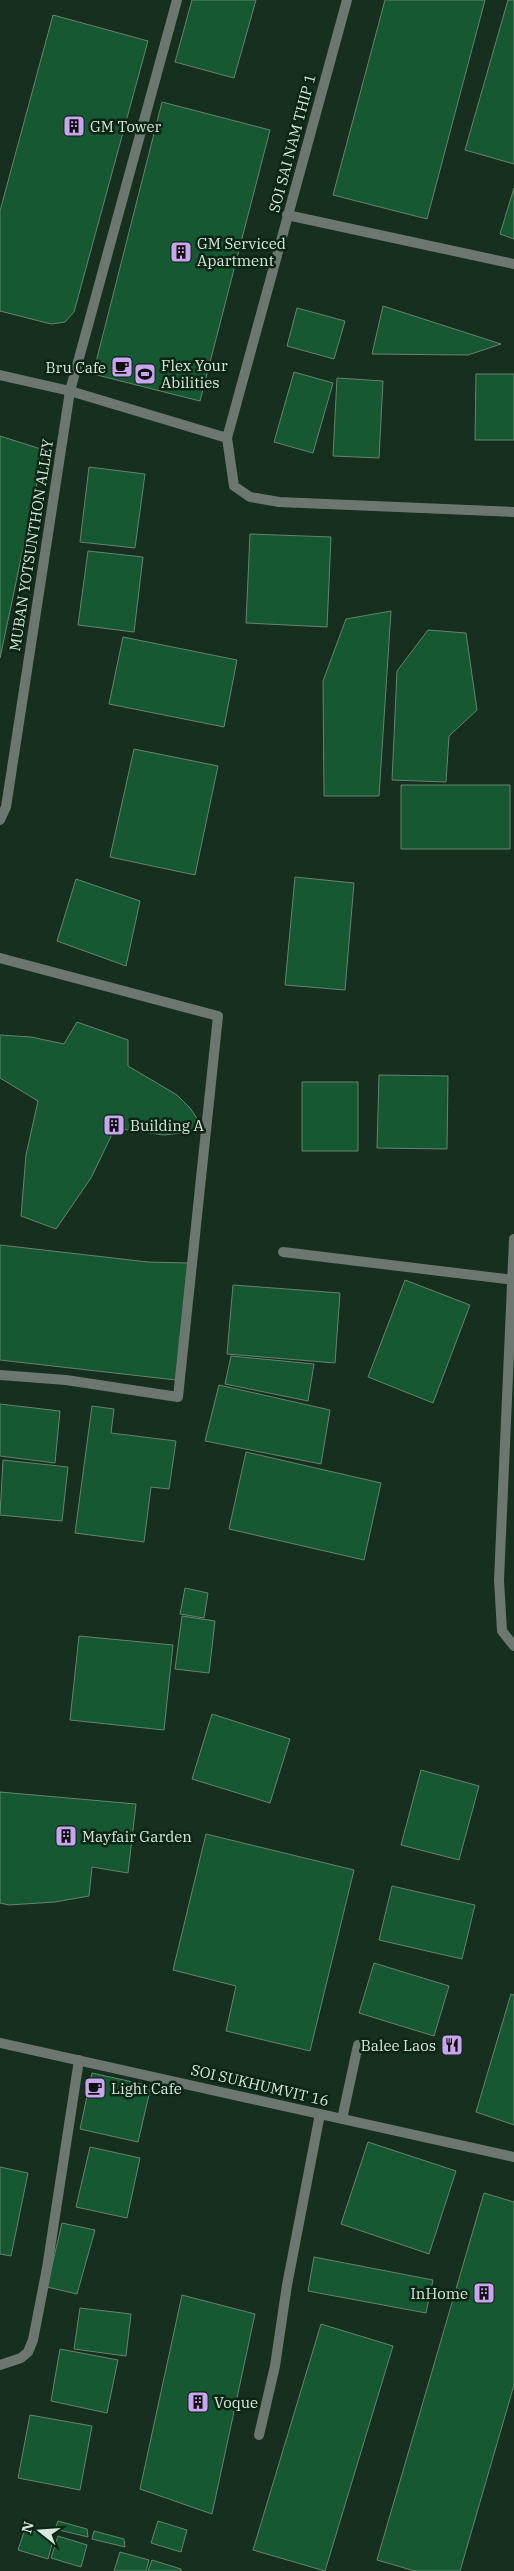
<svg xmlns="http://www.w3.org/2000/svg" width="514" height="2571" font-family="'IBM Plex Serif',serif">
<style>
.building{fill:#165832;stroke:#67836f}
.lines{fill:none;stroke-linecap:round;stroke-linejoin:round}
.service{stroke:#6c786f;stroke-width:10}
.minor{stroke:#6c786f;stroke-width:10}
.labels{text-anchor:middle;dominant-baseline:central;stroke-width:5;stroke-linejoin:round;paint-order:stroke}
.poi-label{font-size:15px;fill:#d9e8dc;stroke:#0c2515;text-anchor:start}
.street-label{font-size:15px;fill:#d9e8dc;stroke:#0c2515}
</style>
<rect width="100%" height="100%" fill="#162f1f"/>
<path class="building" d="M192,0H256L234,78L175,62Z
M385,0H485L427,219L333,195Z
M508,0H514V164L465,150Z
M53,15L148,41L74,312L65,322L51,324L0,311V211Z
M162,102L270,130L200,401L93,374Z
M514,188V239L500,234Z
M383,306L501,344L468,355L372,354Z
M297,308L345,321L334,359L287,346Z
M294,372L333,383L313,453L274,442Z
M476,374H514V440H475Z
M337,378L383,381L379,458L333,456Z
M0,436L44,450L0,658Z
M89,467L145,474L135,548L80,542Z
M250,534L331,537L327,627L246,623Z
M88,551L143,557L134,632L78,625Z
M391,611L379,796H324L323,681L346,619Z
M428,630L466,633L477,710L449,736L446,782L392,780L397,671Z
M123,637L237,660L224,727L109,704Z
M134,749L218,766L195,875L110,857Z
M401,785H510V849H401Z
M295,877L354,883L345,990L285,985Z
M76,879L140,901L126,966L57,941Z
M77,1022L128,1040V1066L177,1095L190,1108L198,1120L195,1128L181,1133L164,1135L115,1128L91,1178L56,1229L21,1216L26,1155L38,1101L0,1078V1035L31,1037L64,1044Z
M379,1075L448,1076L447,1149L377,1148Z
M302,1082H358V1151H302Z
M0,1245L148,1262L188,1263L176,1380L0,1360Z
M405,1280L470,1305L433,1403L368,1377Z
M233,1285L340,1293L335,1363L227,1354Z
M231,1356L314,1364L308,1401L225,1384Z
M219,1385L330,1410L321,1464L205,1441Z
M0,1404L60,1411L55,1463L0,1456Z
M92,1406L114,1409L111,1433L176,1441L169,1489L151,1487L144,1542L75,1533Z
M246,1452L381,1483L364,1560L229,1529Z
M3,1460L68,1467L62,1521L0,1515Z
M185,1588L208,1593L204,1618L180,1614Z
M182,1616L215,1621L209,1673L175,1669Z
M79,1636L173,1645L164,1730L70,1720Z
M212,1714L290,1739L270,1803L192,1779Z
M421,1770L479,1786L459,1860L401,1845Z
M0,1792L136,1804L128,1873L92,1867L89,1896L55,1902L9,1905L0,1903Z
M206,1834L354,1870L310,2051L226,2031L236,1986L173,1970Z
M392,1886L475,1905L462,1959L379,1940Z
M374,1963L449,1986L434,2036L359,2013Z
M511,1994L514,1995V2125L476,2112Z
M92,2073L151,2086L138,2142L80,2129Z
M368,2142L456,2171L429,2254L341,2224Z
M90,2147L140,2158L127,2218L76,2207Z
M0,2167L28,2173L11,2256L0,2254Z
M484,2193L514,2202V2385L460,2571H415L377,2560Z
M62,2223L95,2230L77,2294L47,2287Z
M314,2257L433,2280L426,2313L308,2291Z
M182,2295L255,2314L212,2514L140,2489Z
M80,2308L131,2314L126,2356L74,2349Z
M321,2324L393,2346L325,2571L253,2550Z
M60,2349L118,2360L107,2413L51,2401Z
M30,2415L92,2426L80,2490L18,2478Z
M58,2521L87,2529L88,2537L55,2529Z
M158,2521L187,2530L181,2552L151,2543Z
M25,2529L54,2537L48,2559L18,2550Z
M94,2531L124,2539L125,2547L92,2539Z
M58,2536L87,2545L81,2567L51,2558Z
M120,2552L149,2560L146,2571H114Z
M152,2560L181,2569V2571H148Z"/>
<g class="lines">
<path class="service" d="M0,820L6,807L70,391L177,0
M0,958L218,1016L178,1397L66,1380L0,1375"/>
<path class="minor" d="M347,0L227,438L234,486L250,497L279,502L514,512
M287,215L514,264
M0,375L70,391L227,438
M514,1239L499,1580L502,1631L514,1646
M283,1252L514,1280
M0,2043L514,2157
M342,2119L358,2045
M0,2365L21,2358L28,2352L33,2340L47,2268L79,2060
M259,2435L275,2366L287,2285L320,2114"/>
</g>
<defs>
<g id="building-square" transform="scale(1.125)"><rect x="-9" y="-9" width="18" height="18" rx="4" fill="#c8a5ee" stroke="#0c2515"/><path d="M-4-6H4V6H1V3H-1V6H-4ZM-2.5-4.3h1.7v1.8h-1.7ZM.8-4.3h1.7v1.8H.8ZM-2.5-1h1.7V.8h-1.7ZM.8-1h1.7V.8H.8Z" fill="#111"/></g>
<g id="cafe-square" transform="scale(1.125)"><rect x="-9" y="-9" width="18" height="18" rx="4" fill="#c8a5ee" stroke="#0c2515"/><path d="M-5.5-4.5H6V0H3Q3 3.5 0 3.5H-2.5Q-5.5 3.5-5.5 0ZM3-3.2v2h1.7v-2ZM-6 4.5H4V6H-6Z" fill="#111"/></g>
<g id="stadium-square" transform="scale(1.125)"><rect x="-9" y="-9" width="18" height="18" rx="4" fill="#c8a5ee" stroke="#0c2515"/><path d="M0-5a6.5 5 0 1 0 0 10a6.5 5 0 1 0 0-10ZM-3.5-1.8h7v3.6h-7Z" fill="#111"/></g>
<g id="restaurant-square" transform="scale(1.125)"><rect x="-9" y="-9" width="18" height="18" rx="4" fill="#c8a5ee" stroke="#0c2515"/><path d="M-5-6h1v4h1v-4h1v4h1v-4h1v5L-1.5 .5V6h-2V.5L-5-1ZM5-6V6H3V1.5H1.5Q1.5-4 5-6Z" fill="#111"/></g>
</defs>
<g fill-rule="evenodd">
<use href="#building-square" x="74" y="126"/>
<use href="#building-square" x="181" y="252"/>
<use href="#cafe-square" x="122" y="367"/>
<use href="#stadium-square" x="145" y="374"/>
<use href="#building-square" x="114" y="1125"/>
<use href="#building-square" x="66" y="1836"/>
<use href="#restaurant-square" x="452" y="2045"/>
<use href="#cafe-square" x="95" y="2088"/>
<use href="#building-square" x="484" y="2293"/>
<use href="#building-square" x="198" y="2402"/>
</g>
<g class="labels">
<g class="poi-label">
<text x="90" y="126">GM Tower</text>
<text x="197" y="243">GM Serviced<tspan x="197" dy="17">Apartment</tspan></text>
<text x="161" y="365">Flex Your<tspan x="161" dy="17">Abilities</tspan></text>
<text x="106" y="367" text-anchor="end">Bru Cafe</text>
<text x="130" y="1125">Building A</text>
<text x="82" y="1836">Mayfair Garden</text>
<text x="436" y="2045" text-anchor="end">Balee Laos</text>
<text x="111" y="2088">Light Cafe</text>
<text x="468" y="2293" text-anchor="end">InHome</text>
<text x="214" y="2402">Voque</text>
</g>
<g class="street-label">
<text transform="translate(292 143) rotate(-75)">SOI SAI NAM THIP 1</text>
<text transform="translate(31 545) rotate(-81)">MUBAN YOTSUNTHON ALLEY</text>
<text transform="translate(260 2085) rotate(13)">SOI SUKHUMVIT 16</text>
</g>
</g>
<g transform="translate(40 2531) rotate(287)" stroke="#0c2515" stroke-width="4" paint-order="stroke">
<path d="M0-4L9 19L0 12L-9 19Z" fill="#d9e8dc"/>
<text y="-8" font-size="14" font-weight="bold" text-anchor="middle" fill="#d9e8dc">N</text>
</g>
</svg>
